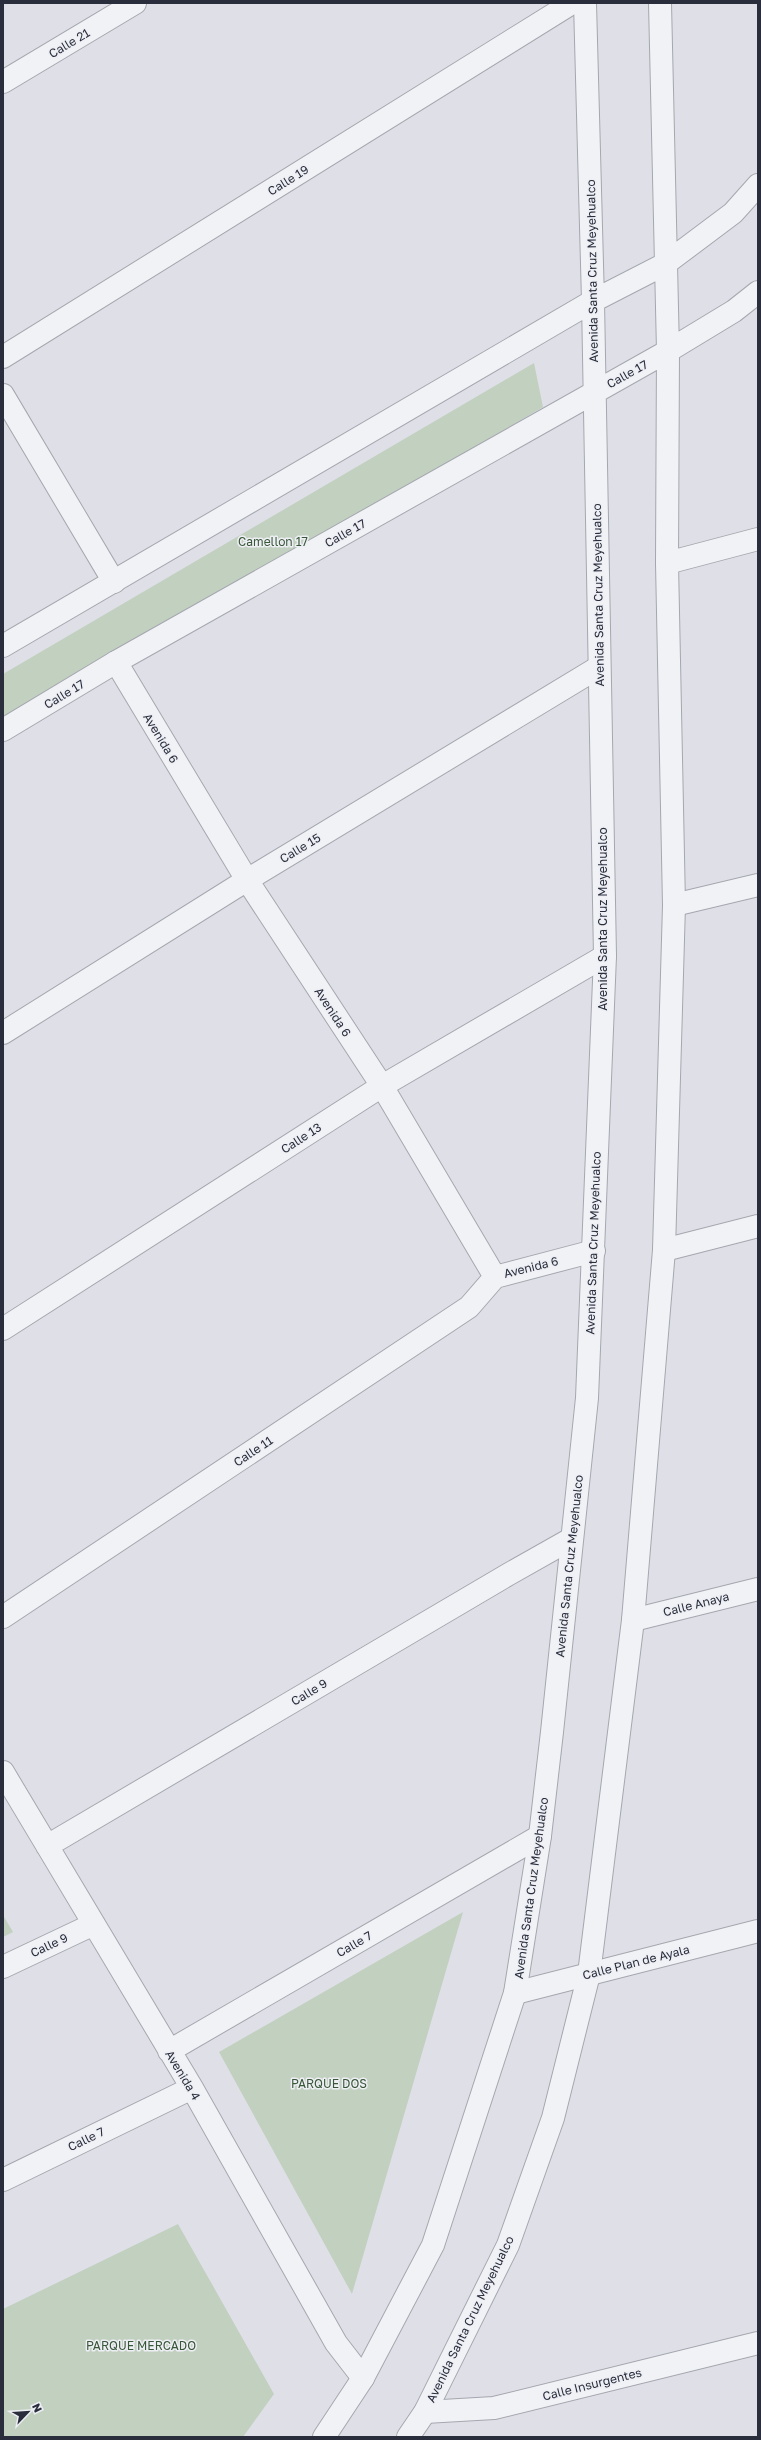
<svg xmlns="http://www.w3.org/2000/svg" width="761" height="2440" font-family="'Golos Text',sans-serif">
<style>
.green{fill:#c2d0c0}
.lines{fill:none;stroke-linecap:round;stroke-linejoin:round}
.minor-casing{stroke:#a5a7b0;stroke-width:24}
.tertiary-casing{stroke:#a5a7b0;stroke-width:24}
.minor{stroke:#f1f2f5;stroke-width:22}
.tertiary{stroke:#f1f2f5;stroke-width:22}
.labels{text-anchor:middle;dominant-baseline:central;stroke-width:3;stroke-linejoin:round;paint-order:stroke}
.street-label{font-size:12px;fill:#292d3c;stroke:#eeeff4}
.park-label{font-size:12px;fill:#385638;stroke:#eeeff4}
</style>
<rect width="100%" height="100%" fill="#dfe0e7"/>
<path class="green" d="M534,363L543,407L3,723V674Z
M463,1912L352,2294L219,2052Z
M3,1915L13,1932L3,1937Z
M178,2224L274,2394L243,2437H3V2309Z"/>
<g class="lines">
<g class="minor-casing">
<path id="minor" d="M3,82L135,3
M3,357L572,3
M3,395L114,582
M667,563L758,539
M116,662L247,880L382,1086L495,1277
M674,905L758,885
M3,1033L247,880L599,667
M664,1250L758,1226
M495,1277L594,1251
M3,1329L382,1086L605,956
M3,1617L469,1307L495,1277
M633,1620L758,1589
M3,1772L192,2088L336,2343L363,2378
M47,1846L509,1574L571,1539
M3,1967L94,1924
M515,1993L758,1931
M169,2051L540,1836
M3,2180L192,2088
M425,2412L494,2408L758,2343"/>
</g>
<g class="tertiary-casing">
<path id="tertiary" d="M3,646L593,301L665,264L733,213L758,185
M3,730L116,662L668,351L734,311L758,292
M324,2437L363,2378L433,2245L515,1993L540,1836L552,1732L587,1398L605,956L593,301L585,3
M408,2437L425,2412L508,2245L553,2118L589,1974L633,1620L664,1250L674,905L667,563L668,351L660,3"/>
</g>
<use href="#minor" class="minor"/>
<use href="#tertiary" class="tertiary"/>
</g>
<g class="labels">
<g class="street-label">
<text transform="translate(69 43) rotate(-31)">Calle 21</text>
<text transform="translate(288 180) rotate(-32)">Calle 19</text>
<text transform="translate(592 271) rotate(-91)">Avenida Santa Cruz Meyehualco</text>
<text transform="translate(627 374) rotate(-29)">Calle 17</text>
<text transform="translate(345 533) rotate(-29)">Calle 17</text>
<text transform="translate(598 595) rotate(-91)">Avenida Santa Cruz Meyehualco</text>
<text transform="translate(64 694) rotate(-31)">Calle 17</text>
<text transform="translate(161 738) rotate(59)">Avenida 6</text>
<text transform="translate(300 848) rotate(-31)">Calle 15</text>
<text transform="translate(602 919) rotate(-90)">Avenida Santa Cruz Meyehualco</text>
<text transform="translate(333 1012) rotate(57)">Avenida 6</text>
<text transform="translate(301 1138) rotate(-33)">Calle 13</text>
<text transform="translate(593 1243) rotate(-88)">Avenida Santa Cruz Meyehualco</text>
<text transform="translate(531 1267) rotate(-14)">Avenida 6</text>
<text transform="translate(253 1451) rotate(-34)">Calle 11</text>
<text transform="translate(569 1566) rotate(-84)">Avenida Santa Cruz Meyehualco</text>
<text transform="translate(696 1604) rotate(-14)">Calle Anaya</text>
<text transform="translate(309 1692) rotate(-31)">Calle 9</text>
<text transform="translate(531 1888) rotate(-82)">Avenida Santa Cruz Meyehualco</text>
<text transform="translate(354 1944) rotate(-30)">Calle 7</text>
<text transform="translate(49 1945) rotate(-25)">Calle 9</text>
<text transform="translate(636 1962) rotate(-14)">Calle Plan de Ayala</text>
<text transform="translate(183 2075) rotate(59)">Avenida 4</text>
<text transform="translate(86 2139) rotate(-26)">Calle 7</text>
<text transform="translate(470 2319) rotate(-64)">Avenida Santa Cruz Meyehualco</text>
<text transform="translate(592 2384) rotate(-14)">Calle Insurgentes</text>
</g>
<g class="park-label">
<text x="273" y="541">Camellon 17</text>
<text x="329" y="2083">PARQUE DOS</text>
<text x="141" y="2345">PARQUE MERCADO</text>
</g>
</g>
<rect width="761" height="2440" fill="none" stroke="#292d3c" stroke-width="8"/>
<g transform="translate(28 2412) rotate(65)" stroke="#eeeff4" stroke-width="3" paint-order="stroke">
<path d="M0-3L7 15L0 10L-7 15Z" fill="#292d3c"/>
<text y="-6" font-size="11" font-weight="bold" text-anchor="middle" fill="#292d3c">N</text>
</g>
</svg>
